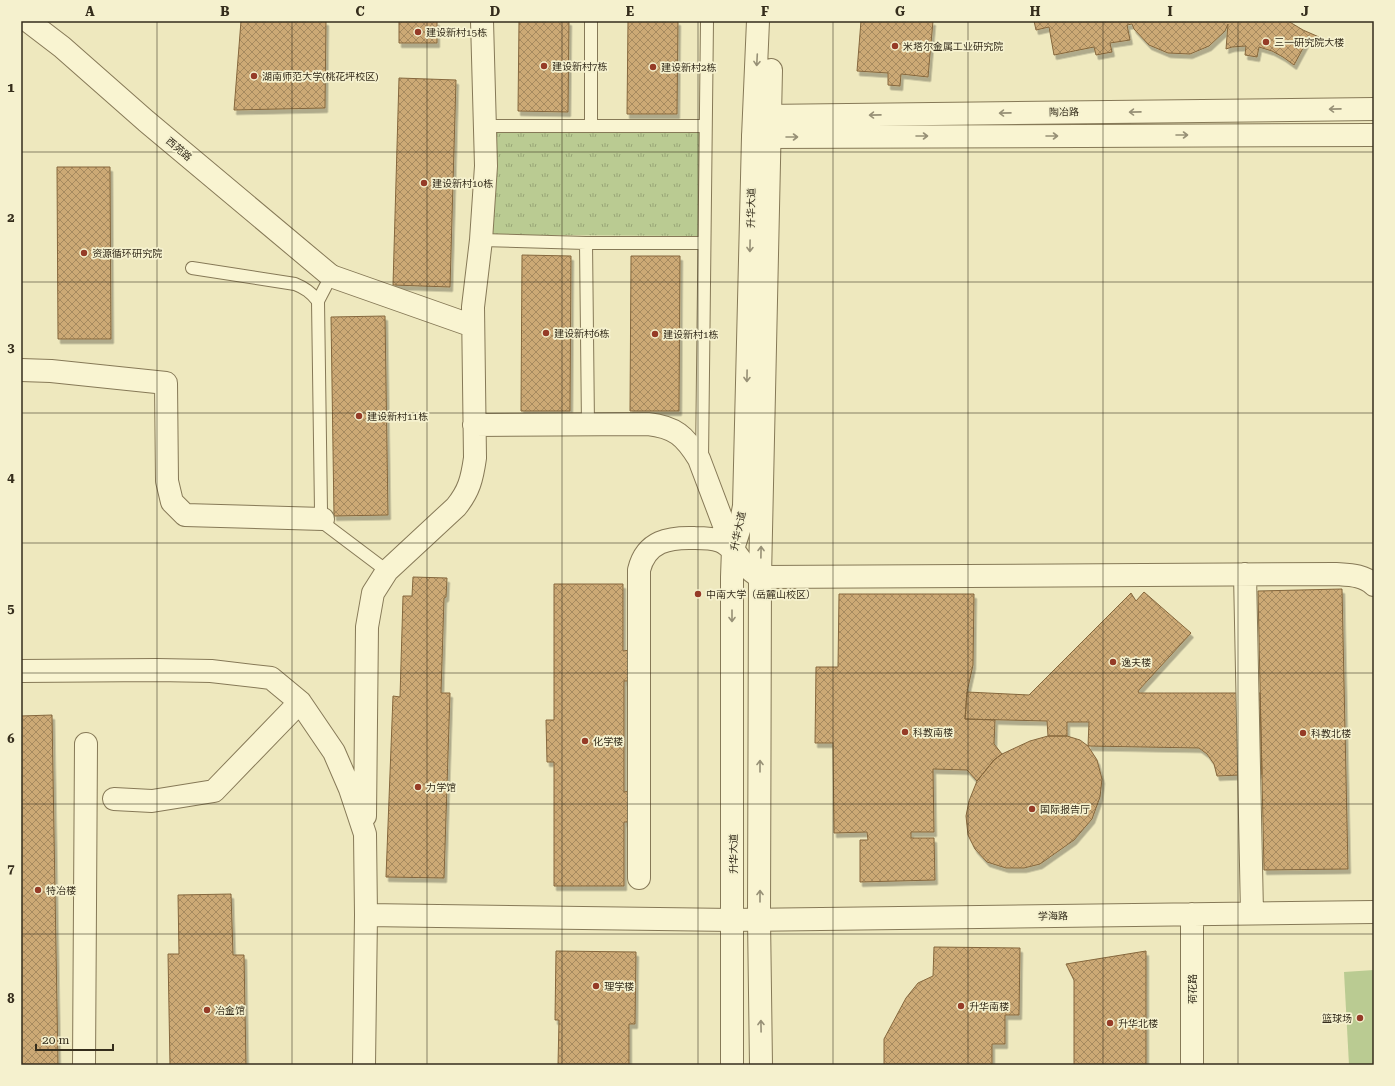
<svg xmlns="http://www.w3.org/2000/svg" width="1395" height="1086" font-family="'Roboto Serif','Noto Sans SC',serif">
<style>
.grass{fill:url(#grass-tufts)}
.pitch{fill:#bacb92}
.building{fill:url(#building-cross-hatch);stroke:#85673d;filter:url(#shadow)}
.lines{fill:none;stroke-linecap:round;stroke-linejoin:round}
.service-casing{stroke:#867957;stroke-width:14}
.minor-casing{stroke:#867957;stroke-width:24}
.tertiary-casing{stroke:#867957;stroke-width:24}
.service{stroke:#f9f4d1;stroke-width:12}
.minor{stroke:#f9f4d1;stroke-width:22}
.tertiary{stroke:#f9f4d1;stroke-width:22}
.oneway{stroke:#979076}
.grid{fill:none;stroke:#352d1c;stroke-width:1;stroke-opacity:0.55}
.poi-dot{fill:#953b27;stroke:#f5f1ce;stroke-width:1.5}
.labels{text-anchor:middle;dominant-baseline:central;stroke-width:3.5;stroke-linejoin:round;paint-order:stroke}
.poi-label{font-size:10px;fill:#352d1c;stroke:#f5f1ce;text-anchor:start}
.street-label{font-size:10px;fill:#352d1c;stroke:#f5f1ce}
.neatline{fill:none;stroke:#352d1c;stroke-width:1.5}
.grid-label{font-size:13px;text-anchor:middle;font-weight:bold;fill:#352d1c}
</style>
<defs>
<pattern id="grass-tufts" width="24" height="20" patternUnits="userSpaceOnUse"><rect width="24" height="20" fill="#bacb92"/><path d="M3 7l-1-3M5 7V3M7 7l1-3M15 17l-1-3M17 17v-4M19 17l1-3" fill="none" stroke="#98a576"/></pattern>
<pattern id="building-cross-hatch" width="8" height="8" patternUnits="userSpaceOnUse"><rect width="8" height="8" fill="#cca974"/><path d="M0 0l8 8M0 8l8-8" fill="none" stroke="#a68a5e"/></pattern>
<filter id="shadow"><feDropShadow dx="2.5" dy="4.5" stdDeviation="0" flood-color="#0004"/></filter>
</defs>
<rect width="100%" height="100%" fill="#eee8be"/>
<path class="grass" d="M494,131L699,132L698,236L487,235Z"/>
<path class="pitch" d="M1374,970V1065H1349L1344,972Z"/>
<path class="building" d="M241,21H326L325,108L234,110Z
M399,21H437V43H399Z
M519,21H569L568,112L518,111Z
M628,21H678L677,114H627Z
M861,21H933L928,77L901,74L900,86L888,85V73L857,71Z
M1034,21H1288L1303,30L1319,37L1317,41L1309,37L1294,65L1283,57L1272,51L1259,47L1257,57L1245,55L1246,46L1232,47L1226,49L1228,24L1225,31L1209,46L1190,54L1168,53L1149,45L1134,29L1132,24L1127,25L1130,40L1110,43L1112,52L1096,55L1094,47L1054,55L1049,27L1036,30Z
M399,78L456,80L450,287L393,285Z
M57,167H110L111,339H58Z
M522,255L571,256L570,411H521Z
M631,256H680L679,411H630Z
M385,316L388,515L334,516L331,317Z
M413,577L447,578L446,597L444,598L441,693H450L444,878L386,877L393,696L400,697L403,596H412Z
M554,584H623V651L630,650V681H624V792L630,791V822H624V886H554V762H547L546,720H554Z
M1342,589L1348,869L1264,870L1258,591Z
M1144,592L1191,633L1138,691L1139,693H1260L1262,774L1217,776L1214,764L1207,754L1199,748L1088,746L1089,722H1067V736H1048L1047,721L965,719L967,692L1029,695L1131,593L1136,601Z
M839,594H974L973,665L967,692L965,719L995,720L994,744L1002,754L994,760L977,781L967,770L933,769L934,832H911V838H934L935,880L860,882V840H868L867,832L834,833L833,743H815L816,667H838Z
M52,715L58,1065H21V716Z
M1048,736H1067L1080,740L1088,746L1097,760L1102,779L1100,797L1092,819L1074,840L1040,864L1024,868H1006L987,862L975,849L968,835L966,816L969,801L977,781L994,760L1002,754L1030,741Z
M231,894L233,955H244L246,1065H170L168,954H179L178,895Z
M934,947L1020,948L1019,1015H1005V1044H992V1065H884V1039L906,998L918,983L933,976Z
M556,951L636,952L635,1024H629V1065H558L559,1020H555Z
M1146,951V1065H1074V980L1066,964Z"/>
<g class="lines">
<g class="service-casing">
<path id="service" d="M485,126H705
M591,126V21
M481,240L586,243H704
M586,243L588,425
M192,268L295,284C305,288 311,292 318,301
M331,276L318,301L321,511L326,525L387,571
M702,460L707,21"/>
</g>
<g class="minor-casing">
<path id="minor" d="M754,116L1374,109
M753,137L1374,135
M331,276L473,326
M21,370L51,371L166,383L167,481L172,502L185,515L323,519
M474,425L648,424C675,427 685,436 699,459L733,549C741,561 748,570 760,577L1336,574C1350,575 1364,575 1374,585
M1245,574L1252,913
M21,671L157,670L211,671L271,678L300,702L334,752L350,789L365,834L366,915L733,920L1374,912
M114,799L152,801L214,791L300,702
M365,816L367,627L373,593L387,571L456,507C469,491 472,479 475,458L473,307L481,240L486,166L482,21
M639,878V570C646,541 669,537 695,538C704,538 712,538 720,541C725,543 729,547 733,549
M84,1065L86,744
M364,1065L366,915
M1192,1065V914"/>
</g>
<g class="tertiary-casing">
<path id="tertiary" d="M28,21L62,47L146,121L331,276
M732,1065V577L733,549L740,527L744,506L753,137L758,21
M761,1065L759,919L760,577L771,70"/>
</g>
<use href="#service" class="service"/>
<use href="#minor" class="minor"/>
<use href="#tertiary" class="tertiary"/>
</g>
<defs><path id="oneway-shaft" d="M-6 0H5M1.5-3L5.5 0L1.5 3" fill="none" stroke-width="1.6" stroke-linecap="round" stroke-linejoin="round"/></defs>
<g class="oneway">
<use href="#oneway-shaft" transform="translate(757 60) rotate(93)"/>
<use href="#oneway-shaft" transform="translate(1335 109) rotate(179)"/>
<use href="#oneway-shaft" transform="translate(1135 112) rotate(179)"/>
<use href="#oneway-shaft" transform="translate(1005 113) rotate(179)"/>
<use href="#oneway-shaft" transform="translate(875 115) rotate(179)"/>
<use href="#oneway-shaft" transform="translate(1182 135)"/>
<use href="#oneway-shaft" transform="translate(922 136)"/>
<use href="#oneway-shaft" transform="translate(1052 136)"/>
<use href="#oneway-shaft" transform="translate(792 137)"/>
<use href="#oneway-shaft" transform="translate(750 246) rotate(91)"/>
<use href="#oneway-shaft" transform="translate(747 376) rotate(91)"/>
<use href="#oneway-shaft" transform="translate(761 552) rotate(-89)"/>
<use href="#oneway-shaft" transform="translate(732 616) rotate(90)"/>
<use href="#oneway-shaft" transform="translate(760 766) rotate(-90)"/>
<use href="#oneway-shaft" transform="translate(760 896) rotate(-90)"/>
<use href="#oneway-shaft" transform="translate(761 1026) rotate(-91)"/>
</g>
<path class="grid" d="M157,21V1065M292,21V1065M427,21V1065M562,21V1065M698,21V1065M833,21V1065M968,21V1065M1103,21V1065M1238,21V1065M21,152H1374M21,282H1374M21,413H1374M21,543H1374M21,673H1374M21,804H1374M21,934H1374"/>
<g class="poi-dot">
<circle cx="418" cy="32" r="4"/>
<circle cx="1266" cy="42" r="4"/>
<circle cx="895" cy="46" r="4"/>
<circle cx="544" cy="66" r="4"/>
<circle cx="653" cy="67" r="4"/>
<circle cx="254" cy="76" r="4"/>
<circle cx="424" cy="183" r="4"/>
<circle cx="84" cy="253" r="4"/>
<circle cx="546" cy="333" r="4"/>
<circle cx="655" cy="334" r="4"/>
<circle cx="359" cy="416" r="4"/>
<circle cx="698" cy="594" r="4"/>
<circle cx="1113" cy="662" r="4"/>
<circle cx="905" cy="732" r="4"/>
<circle cx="1303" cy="733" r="4"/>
<circle cx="585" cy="741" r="4"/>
<circle cx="418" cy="787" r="4"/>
<circle cx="1032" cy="809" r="4"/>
<circle cx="38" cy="890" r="4"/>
<circle cx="596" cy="986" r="4"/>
<circle cx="961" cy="1006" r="4"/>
<circle cx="207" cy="1010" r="4"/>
<circle cx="1360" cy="1018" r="4"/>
<circle cx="1110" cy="1023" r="4"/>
</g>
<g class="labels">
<g class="poi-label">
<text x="426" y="32">建设新村15栋</text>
<text x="1274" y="42">三一研究院大楼</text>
<text x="903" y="46">米塔尔金属工业研究院</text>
<text x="552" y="66">建设新村7栋</text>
<text x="661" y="67">建设新村2栋</text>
<text x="262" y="76">湖南师范大学(桃花坪校区)</text>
<text x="432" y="183">建设新村10栋</text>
<text x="92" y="253">资源循环研究院</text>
<text x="554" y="333">建设新村6栋</text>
<text x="663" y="334">建设新村1栋</text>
<text x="367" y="416">建设新村11栋</text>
<text x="706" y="594">中南大学（岳麓山校区）</text>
<text x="1121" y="662">逸夫楼</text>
<text x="913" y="732">科教南楼</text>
<text x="1311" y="733">科教北楼</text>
<text x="593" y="741">化学楼</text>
<text x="426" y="787">力学馆</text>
<text x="1040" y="809">国际报告厅</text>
<text x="46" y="890">特冶楼</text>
<text x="604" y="986">理学楼</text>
<text x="969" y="1006">升华南楼</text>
<text x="215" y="1010">冶金馆</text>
<text x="1352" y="1018" text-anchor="end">篮球场</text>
<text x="1118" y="1023">升华北楼</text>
</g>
<g class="street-label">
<text transform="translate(1064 112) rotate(-1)">陶冶路</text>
<text transform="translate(179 149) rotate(40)">西苑路</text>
<text transform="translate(751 208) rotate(-89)">升华大道</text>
<text transform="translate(738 531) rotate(-78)">升华大道</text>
<text transform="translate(733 854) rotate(-90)">升华大道</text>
<text transform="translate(1053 916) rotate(-1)">学海路</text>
<text transform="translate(1192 989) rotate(-90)">荷花路</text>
</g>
</g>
<rect width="1395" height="1086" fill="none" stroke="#f5f1ce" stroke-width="44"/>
<path d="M36 1044v6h77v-6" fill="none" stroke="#352d1c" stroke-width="2"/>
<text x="42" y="1044" font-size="12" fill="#352d1c" stroke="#f5f1ce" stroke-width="3" paint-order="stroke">20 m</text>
<rect x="22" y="22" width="1351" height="1042" class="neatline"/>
<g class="grid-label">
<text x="90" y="16">A</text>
<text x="225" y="16">B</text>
<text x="360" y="16">C</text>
<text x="495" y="16">D</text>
<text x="630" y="16">E</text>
<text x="765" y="16">F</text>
<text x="900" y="16">G</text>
<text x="1035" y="16">H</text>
<text x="1170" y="16">I</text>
<text x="1305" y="16">J</text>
<text x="11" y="92">1</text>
<text x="11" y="222">2</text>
<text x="11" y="352">3</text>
<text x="11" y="482">4</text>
<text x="11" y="613">5</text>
<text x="11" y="743">6</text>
<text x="11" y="873">7</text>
<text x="11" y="1003">8</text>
</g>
</svg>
